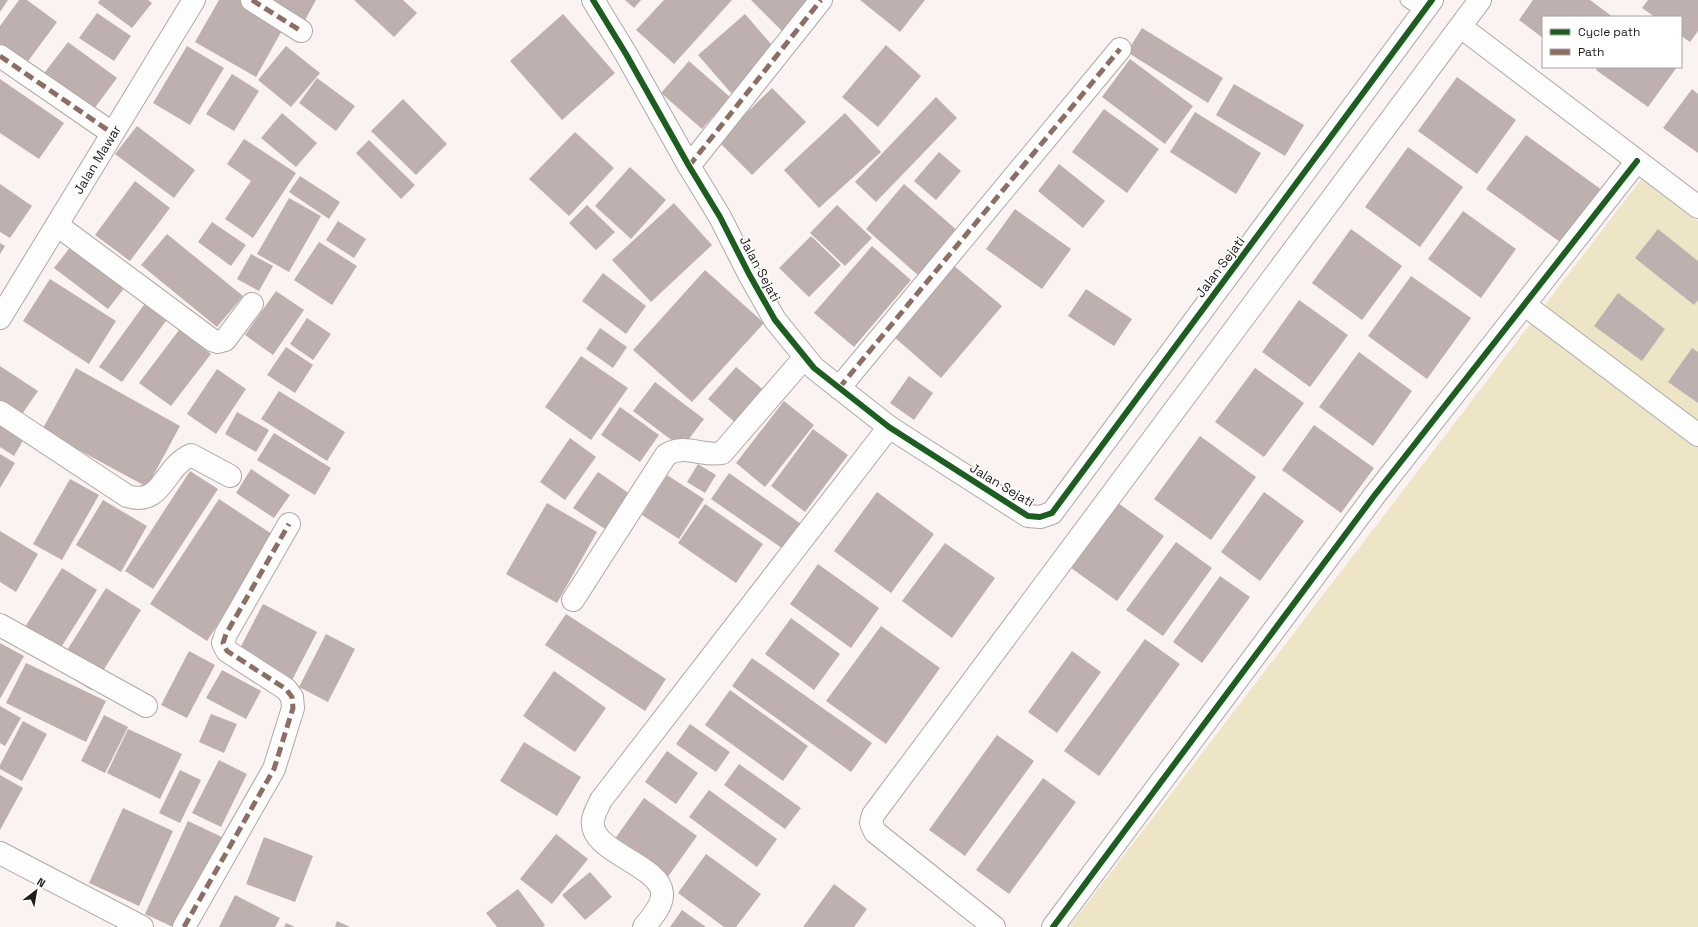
<svg xmlns="http://www.w3.org/2000/svg" width="1698" height="927" font-family="'Space Grotesk',sans-serif">
<style>
.green{fill:#eee5c7}
.building{fill:#bfb0b0}
.lines{fill:none;stroke-linecap:round;stroke-linejoin:round}
.service-casing{stroke:#aea9a7;stroke-width:15}
.minor-casing{stroke:#aea9a7;stroke-width:24}
.tertiary-casing{stroke:#aea9a7;stroke-width:24}
.service{stroke:#fefdfd;stroke-width:13}
.minor{stroke:#fefdfd;stroke-width:22}
.tertiary{stroke:#fefdfd;stroke-width:22}
.quiet{stroke:#8d6e63;stroke-width:5;stroke-dasharray:10 5;stroke-linecap:butt}
.cycleway-casing{stroke:#fff;stroke-width:8}
.cycleway{stroke:#1b5e20;stroke-width:6}
.labels{text-anchor:middle;dominant-baseline:central;stroke-width:3;stroke-linejoin:round;paint-order:stroke}
.street-label{font-size:13px;fill:#1f1b19;stroke:#fff}
</style>
<rect width="100%" height="100%" fill="#faf3f1"/>
<path class="green" d="M1642,178L1698,221V927H1069Z"/>
<path class="building" d="M0,0H8L0,12Z
M19,0H27L57,22L23,68L0,51V26Z
M100,0H148L152,3L132,28L98,3Z
M219,0H241L285,25L256,77L195,42Z
M265,0H316L304,22Z
M354,0H403L417,13L394,37Z
M625,0H641L634,8Z
M664,0H732L674,64L636,30Z
M751,0H818L784,33Z
M860,0H925L900,32Z
M1533,0H1590L1613,17H1543V38L1519,20Z
M1648,0H1698V31L1690,42L1681,36V17H1655L1642,8Z
M97,13L131,36L114,61L79,38Z
M563,14L615,73L562,120L510,61Z
M745,14L778,52L731,93L698,55Z
M1142,28L1223,78L1208,103L1127,52Z
M68,42L117,78L91,113L42,76Z
M886,45L921,76L878,127L842,97Z
M187,46L224,68L190,125L153,103Z
M286,46L320,73L291,107L258,80Z
M1130,59L1193,106L1165,144L1102,97Z
M689,61L730,97L702,129L661,93Z
M1598,67H1677L1648,107L1596,70Z
M232,74L259,91L234,131L206,114Z
M1457,77L1516,120L1477,174L1418,131Z
M317,78L355,106L336,131L299,103Z
M0,79L64,123L39,159L0,133Z
M1234,84L1304,125L1285,156L1216,115Z
M772,88L806,122L752,175L718,141Z
M1692,89L1698,94V153L1663,128Z
M936,97L957,118L876,202L855,182Z
M403,99L447,144L416,175L371,131Z
M1104,109L1159,149L1127,193L1072,152Z
M1195,112L1261,153L1236,194L1170,152Z
M282,113L317,143L296,167L261,138Z
M845,113L881,152L819,208L784,170Z
M137,126L195,170L174,198L115,154Z
M575,132L614,168L569,216L529,179Z
M1526,135L1602,190L1563,244L1486,189Z
M244,139L296,173L253,238L225,219L251,181L227,164Z
M369,140L415,185L401,199L356,153Z
M1408,147L1463,187L1420,247L1365,207Z
M939,152L961,171L936,200L914,181Z
M1059,164L1105,201L1083,228L1038,191Z
M630,167L666,200L631,239L595,206Z
M300,176L340,202L329,219L289,192Z
M135,181L170,208L130,261L95,235Z
M0,184L32,206L10,238L0,232Z
M904,184L959,232L920,277L866,229Z
M289,198L321,216L289,272L257,254Z
M674,203L712,245L651,302L612,260Z
M587,205L615,232L596,250L569,223Z
M837,205L872,238L845,266L810,233Z
M1015,209L1071,249L1042,289L986,249Z
M1463,211L1516,249L1481,298L1428,259Z
M338,221L366,239L354,258L326,240Z
M212,222L246,245L231,266L198,242Z
M1351,229L1402,266L1362,320L1312,283Z
M1658,229L1698,261V300L1694,305L1635,258Z
M167,234L243,296L217,327L141,265Z
M811,236L841,265L809,297L779,268Z
M75,241L129,282L108,309L54,268Z
M319,242L357,266L332,305L294,280Z
M0,243L5,246L0,254Z
M872,246L911,280L854,347L814,313Z
M251,254L273,266L259,291L237,279Z
M953,265L1002,306L941,378L893,336Z
M705,270L764,323L692,402L633,350Z
M603,273L646,306L626,334L582,301Z
M1411,276L1471,318L1427,379L1368,336Z
M50,279L116,321L89,364L23,321Z
M1086,289L1132,319L1114,346L1068,316Z
M276,291L304,310L273,355L245,335Z
M1618,293L1665,329L1642,361L1594,326Z
M1299,300L1348,335L1310,387L1262,352Z
M146,302L168,318L122,382L99,367Z
M307,318L331,334L313,360L290,344Z
M600,328L627,347L613,368L586,349Z
M179,330L211,354L171,406L139,383Z
M286,347L313,365L295,393L267,375Z
M1692,348L1698,352V403L1668,382Z
M1359,352L1412,391L1373,446L1319,407Z
M581,356L628,388L591,440L545,407Z
M0,366L38,391L20,417L0,404Z
M736,367L766,392L738,425L708,399Z
M76,368L180,426L147,487L42,430Z
M1255,368L1304,403L1264,457L1215,422Z
M217,369L246,389L216,434L187,414Z
M909,376L933,393L914,420L890,403Z
M655,382L704,419L682,448L633,411Z
M279,391L345,432L327,461L261,419Z
M784,401L814,425L765,487L736,463Z
M620,407L659,435L640,462L601,435Z
M237,412L269,430L256,452L225,434Z
M0,423L25,437L14,456L0,447Z
M1314,425L1374,468L1341,513L1282,470Z
M813,429L848,455L805,512L771,486Z
M274,433L331,468L315,495L257,460Z
M1200,436L1256,477L1211,540L1154,499Z
M570,438L596,457L565,500L540,482Z
M0,454L15,463L0,488Z
M698,464L716,475L705,493L687,482Z
M251,469L290,495L274,518L236,493Z
M190,471L218,489L153,589L125,571Z
M598,472L630,494L605,529L573,508Z
M729,473L804,526L786,551L711,499Z
M667,475L704,499L679,539L642,515Z
M70,479L99,495L62,560L33,544Z
M877,492L934,534L891,593L834,551Z
M1264,492L1304,521L1260,581L1221,552Z
M219,499L275,536L207,641L150,604Z
M103,500L147,526L121,572L76,545Z
M1114,500L1164,536L1117,601L1067,565Z
M547,503L597,532L557,603L506,574Z
M705,504L763,544L736,583L678,543Z
M0,531L38,554L16,592L0,582Z
M1176,542L1212,568L1163,636L1126,610Z
M945,543L995,578L952,638L902,601Z
M818,564L879,608L851,648L790,604Z
M62,568L97,590L55,657L20,635Z
M1220,576L1250,597L1202,663L1173,642Z
M106,588L141,610L91,690L56,668Z
M263,604L317,632L291,682L237,654Z
M566,614L666,679L645,711L545,645Z
M791,618L840,654L814,690L765,654Z
M881,626L940,668L886,744L826,701Z
M326,634L355,649L328,702L299,687Z
M1145,639L1180,664L1099,776L1064,751Z
M0,643L24,656L0,699Z
M189,651L215,665L187,718L161,705Z
M1072,651L1101,672L1057,733L1028,712Z
M752,658L872,743L851,772L732,686Z
M26,663L106,701L86,742L6,703Z
M222,670L261,691L246,719L206,698Z
M554,671L606,708L575,752L523,716Z
M730,690L808,746L783,781L705,725Z
M0,706L21,718L5,746L0,743Z
M211,714L237,724L224,753L199,742Z
M104,715L128,727L105,773L81,761Z
M23,721L47,734L22,781L0,769V765Z
M690,724L730,752L716,772L676,744Z
M128,729L182,754L160,799L107,773Z
M997,735L1034,761L965,856L929,830Z
M524,742L581,777L557,816L500,781Z
M667,751L698,773L676,804L645,782Z
M219,760L247,774L221,827L192,813Z
M739,764L801,808L785,829L724,785Z
M180,770L201,780L180,823L159,813Z
M0,775L23,788L0,830Z
M1043,778L1076,802L1009,894L976,870Z
M709,790L777,839L757,867L689,817Z
M644,798L697,836L667,878L614,840Z
M123,808L173,831L139,906L89,883Z
M188,821L224,838L173,927L145,914Z
M556,834L588,859L552,904L520,879Z
M264,837L313,856L295,902L246,884Z
M706,854L761,894L736,927H724L678,893Z
M590,872L612,897L585,920L562,895Z
M834,884L867,909L854,927H803Z
M518,889L545,925L543,927H497L486,913Z
M235,895L280,918L275,927H219Z
M682,910L706,927H670Z
M337,921L350,927H335Z
M286,923L295,927H284Z"/>
<g class="lines">
<g class="service-casing">
<path id="service" d="M1407,0L1423,11"/>
</g>
<g class="minor-casing">
<g id="minor">
<path d="M252,0L301,31"/>
<path d="M1461,27L1698,207"/>
<path d="M0,56L112,133"/>
<path d="M689,166L821,0"/>
<path d="M57,225L212,340L218,342L225,340L252,304"/>
<path d="M1525,305L1698,435"/>
<path id="s1" d="M0,318L194,0"/>
<path d="M839,388L1120,49"/>
<path d="M0,412L127,496C163,507 163,467 191,455L230,476"/>
<path d="M573,600L666,455C685,443 702,457 722,453L805,357"/>
<path d="M0,625L146,706"/>
<path d="M0,853L142,927"/>
<path d="M184,927L274,769L293,708L292,697L286,689L227,651L223,643L226,634L289,524"/>
<path d="M644,927C651,918 663,906 662,893C660,864 588,852 593,820C594,813 598,807 601,800L889,427"/>
<path d="M994,927L875,832L871,823L873,815L1480,0"/>
<path d="M1053,927L1374,496L1637,161"/>
</g>
</g>
<g class="tertiary-casing">
<path id="tertiary" d="M593,0L626,54L689,166L720,217L749,274L775,320L814,368L889,427L1028,516L1040,517L1052,513L1432,0"/>
</g>
<use href="#service" class="service"/>
<use href="#minor" class="minor"/>
<use href="#tertiary" class="tertiary"/>
<path class="quiet" d="M252,0L301,31
M0,56L112,133
M689,166L821,0
M839,388L1120,49
M184,927L274,769L293,708L292,697L286,689L227,651L223,643L226,634L289,524"/>
<g class="cycleway-casing">
<path id="cycleway" d="M593,0L626,54L689,166L720,217L749,274L775,320L814,368L889,427L1028,516L1040,517L1052,513L1432,0
M1053,927L1374,496L1637,161"/>
</g>
<use href="#cycleway" class="cycleway"/>
</g>
<g class="labels">
<g class="street-label">
<text stroke="none"><textPath href="#s1" startOffset="186">Jalan Mawar</textPath></text>
<text transform="translate(1220 267) rotate(-53)">Jalan Sejati</text>
<text transform="translate(760 269) rotate(62)">Jalan Sejati</text>
<text transform="translate(1002 485) rotate(31)">Jalan Sejati</text>
</g>
</g>
<rect x="1542" y="16" width="140" height="52" fill="#ffffff" stroke="#a5a4a3"/>
<rect x="1550" y="29" width="20" height="6" fill="#1b5e20" stroke="#a5a4a3"/>
<text x="1578" y="36" font-size="12" fill="#1f1b19">Cycle path</text>
<rect x="1550" y="49" width="20" height="6" fill="#8d6e63" stroke="#a5a4a3"/>
<text x="1578" y="56" font-size="12" fill="#1f1b19">Path</text>
<g transform="translate(36 891) rotate(31)" stroke="#ffffff" stroke-width="3" paint-order="stroke">
<path d="M0-3L7 15L0 10L-7 15Z" fill="#1f1b19"/>
<text y="-6" font-size="11" font-weight="bold" text-anchor="middle" fill="#1f1b19">N</text>
</g>
</svg>
